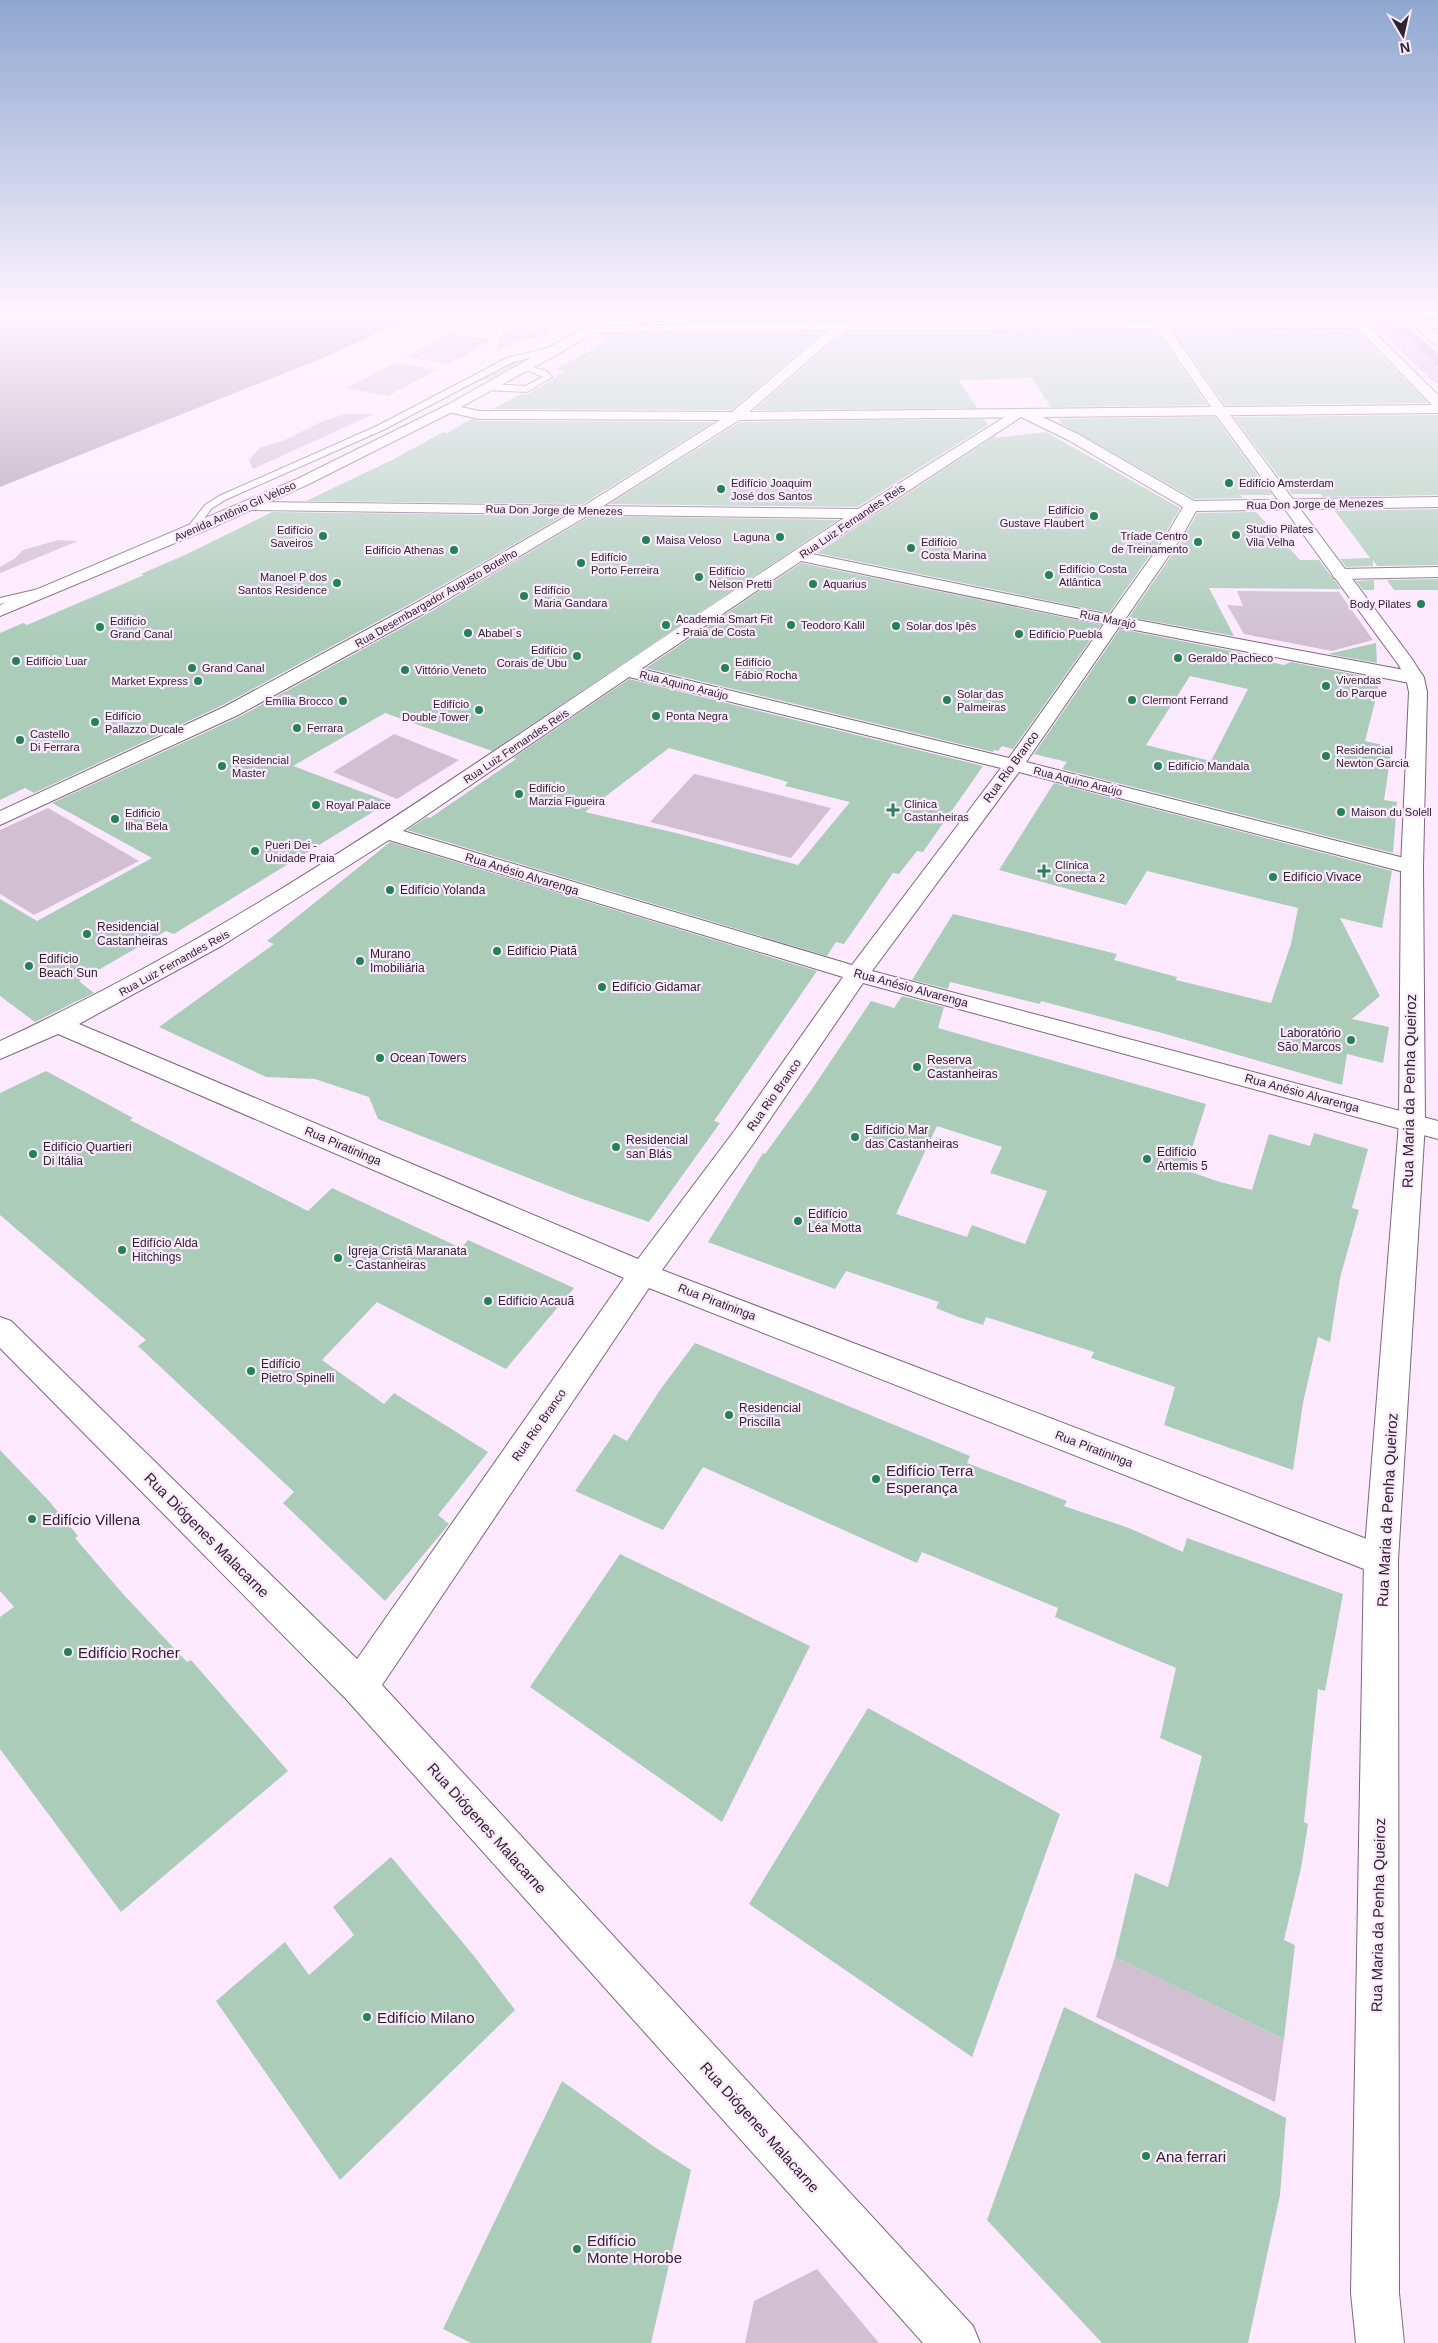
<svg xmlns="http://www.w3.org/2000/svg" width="1438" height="2343" font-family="Arial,sans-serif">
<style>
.green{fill:#d0c0d2}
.water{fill:#aa94ab}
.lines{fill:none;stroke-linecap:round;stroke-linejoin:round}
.canal{fill:#aa94ab;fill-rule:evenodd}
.building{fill:#abccb9;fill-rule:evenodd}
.service-casing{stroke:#7c667d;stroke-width:2}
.minor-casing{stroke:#7c667d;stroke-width:2}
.tertiary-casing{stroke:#7c667d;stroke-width:2}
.secondary-casing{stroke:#7c667d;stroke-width:2}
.service{fill:#fff;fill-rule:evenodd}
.minor{fill:#fff;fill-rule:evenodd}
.tertiary{fill:#fff;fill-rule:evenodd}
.secondary{fill:#fff;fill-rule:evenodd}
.primary-bridge-casing{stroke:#fff;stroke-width:14;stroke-linecap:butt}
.primary-bridge{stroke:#dcafdf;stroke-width:13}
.poi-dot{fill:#258157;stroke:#fde9fe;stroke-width:2}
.labels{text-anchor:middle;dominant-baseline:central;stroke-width:4.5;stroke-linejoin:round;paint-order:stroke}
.far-poi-label{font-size:11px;fill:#2d242e;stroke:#fde9fe;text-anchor:start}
.far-street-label{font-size:11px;fill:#2d242e;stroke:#fde9fe}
.street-label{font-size:12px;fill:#2d242e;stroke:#fde9fe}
.poi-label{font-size:12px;fill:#2d242e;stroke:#fde9fe;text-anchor:start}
.near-street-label{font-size:15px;fill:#2d242e;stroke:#fde9fe}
.near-poi-label{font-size:15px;fill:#2d242e;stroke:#fde9fe;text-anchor:start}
</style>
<rect width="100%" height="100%" fill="#fde9fe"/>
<path class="green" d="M530,327L525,330L546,328L552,332L546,336L515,342L497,351L502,330Z
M449,333L492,340L449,364L405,357Z
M536,355L499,377L473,382L511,361Z
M395,363L437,370L388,396L346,388Z
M346,414H374L253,469L249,460L261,447L283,441L323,421Z
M58,540L78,541L0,573V567L14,559L23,550Z
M1237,591L1339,592L1373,640L1332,651L1244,634L1227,605L1243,606Z
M394,734L459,760L397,799L333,772Z
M694,774H695L831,808L791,858L650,822Z
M48,808L139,861L34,915L0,894V830Z
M1115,1957L1284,2039L1275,2102L1096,2017Z
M817,2269L879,2343H745L754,2301Z"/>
<path class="water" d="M0,312H420L335,353L0,487Z"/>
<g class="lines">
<path class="canal" d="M1402,324L1408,326L1438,354V368L1432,367L1396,332L1394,329L1396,326Z"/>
</g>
<path class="building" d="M649,312H980L984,320L652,323Z
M996,312H1144L1149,319L1000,320Z
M1160,312H1337L1344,318L1165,319Z
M1356,330L1428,403L1225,405L1173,331Z
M1157,331L1207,405L1051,407L1032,378L959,380L977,408L754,410L844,332Z
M823,332L732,410L492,409L521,394H528L553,379L564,371L555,369L608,341L605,335Z
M1438,415V495L1323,497L1321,494H1292L1234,417Z
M1215,417L1272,495H1240L1243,498L1194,499L1062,424L1058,419Z
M472,419L479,421L714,422L583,504L306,501L394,459L443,432L447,433Z
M984,419L988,425L857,507L609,504L740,422Z
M1046,432L1180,508L1163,537L1109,613L817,553L995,436L996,438Z
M1438,509V565L1377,566L1373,560V566L1346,567L1340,559L1370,558L1335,511Z
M272,512L563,516L408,605L223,705L34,793L25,788L0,800V633L23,623L27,625L144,575L141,574L187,554Z
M1256,512L1300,560H1319L1341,589L1209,588L1234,636L1129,617L1183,539L1197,513Z
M590,516L838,520L492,751L385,713L293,766L389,802L174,934L166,931L79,981L94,993L71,1004L35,1022L0,996V899L37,921L152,858L52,803L239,717L422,617Z
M801,563L1101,625L1013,749L1002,746L998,751L994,750L993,752L646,668Z
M1438,579V590H1394L1387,580Z
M1374,580V590H1363L1356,581Z
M1120,629L1242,653L1244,656L1284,665L1291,662L1378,679V690L1365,741L1392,747L1384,800L1397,802L1393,853L1062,769L1067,762L1034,754ZM1190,676L1248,689L1211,761L1146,745Z
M1376,643L1377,663L1328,654Z
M629,679L983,766L923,852L917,851L899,874L893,873L844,944L836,942L827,956L407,830L427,817L430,818L516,759L513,758ZM669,748L788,782L785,786L850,802L798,865L676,833L585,812Z
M1054,783L1392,871L1382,928L1340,918L1380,996L1352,1019L1389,1027L1383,1063L1347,1054L1342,1085L1162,1033L1041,1001L1040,1004L950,982L948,989L912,980L953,914L1117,954L1114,960L1177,977L1176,980L1271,1003L1291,944L1298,908L1147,871L1126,905L999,870Z
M390,842L817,971L714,1121L720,1123L649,1222L577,1197L378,1119L369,1097L315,1079L266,1077L159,1027L274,944L267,941Z
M902,996L944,1007L938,1028L1206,1104L1185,1170L1220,1182L1252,1190L1269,1134L1310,1146L1314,1133L1368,1149L1352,1208L1359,1210L1340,1278L1330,1342L1318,1337L1303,1403L1293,1470L1164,1425L1175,1387L1091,1358L1094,1352L986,1317L983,1325L958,1317L936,1308L939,1302L846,1271L835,1289L708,1242L763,1153L765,1154L810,1092L871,1001L894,1008ZM937,1126L1002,1147L990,1173L1047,1191L1025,1244L972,1225L967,1237L896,1214Z
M46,1071L133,1118L130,1120L308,1211L332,1188L461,1248L468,1240L574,1288L506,1369L377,1302L322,1360L384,1404L394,1393L488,1452L438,1515L449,1524L385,1601L283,1503L294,1492L138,1346L146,1340L0,1215V1093Z
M695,1343L970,1456L967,1463L1067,1501L1064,1506L1129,1528L1183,1552L1187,1538L1343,1594L1325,1691L1318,1689L1304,1822L1308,1824L1301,1868L1284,1940L1295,1945L1284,2039L1115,1957L1135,1873L1168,1887L1202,1756L1160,1738L1176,1668L1055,1617L1058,1608L922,1552L917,1563L703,1467L663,1530L575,1491L614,1434L627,1441L660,1390Z
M0,1450L49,1501L78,1536L75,1538L123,1594L187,1662L191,1660L288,1771L121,1912L0,1749V1617L14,1607L0,1591Z
M620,1554L810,1646L722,1822L530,1687Z
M868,1708L1060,1814L972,2057L749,1904Z
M391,1857L474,1956L515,2010L340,2180L216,2001L285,1942L309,1975L354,1935L333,1907Z
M1064,2007L1286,2118L1280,2195L1248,2343H1102L987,2220Z
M562,2081L656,2148L691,2170L651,2343H471L443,2329Z"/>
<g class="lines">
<g class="service-casing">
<path id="service" d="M561,345H564V349L513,362L383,430L225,500L211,509L193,534H185L184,532L205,505L219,496L377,426L507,358Z
M522,364L547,371L552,377L527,392L487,390L483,387L487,384L525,386L543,377L522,368Z
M43,588L48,591L47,593L0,604V598Z"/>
</g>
<g class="minor-casing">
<path id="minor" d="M982,312H994L1000,325L998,328H990Z
M1342,312H1354L1438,395V407L1433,406Z
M1400,312H1412L1438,335V345L1434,344Z
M1016,410L1030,411L1078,434L1194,501L1438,497V507L1196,511L1181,538L1126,618L1415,672L1422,674L1424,678L1422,682L1415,684L1119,627L1026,762L1420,862L1423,867L1420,872L1412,874L1019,772L872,971L1438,1121V1139L863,983L753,1144L662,1270L1393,1549L1398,1560L1393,1571L1381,1575L1369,1571L649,1288L382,1685L973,2326L980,2343H923L346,1699L0,1348V1317L11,1321L357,1659L624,1278L58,1034L0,1059V1041C195,951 367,837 545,717C644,650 744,584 844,518L249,510L244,508L241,505L244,502L858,509ZM1021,417L1068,440L1183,507L1165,538L1110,615L812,554ZM801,561L1104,624L1009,758L641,669ZM629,677L1001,768L852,965L403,831ZM389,840L843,977L735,1130L638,1259L79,1024L223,945Z
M1438,567V577L1340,579L1334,578L1332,574L1334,570L1340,569Z"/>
</g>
<g class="tertiary-casing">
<path id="tertiary" d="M1438,320V328L843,330L741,419L592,513L421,615L238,715L0,825V811L224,707L409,607L582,507L731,413L828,330L592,333L588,332L586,329L588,326L840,322Z
M449,404L454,405L456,408L454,411L307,485L211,528L0,616V605L297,479Z
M1220,407L1225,408L1412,659L1424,678L1427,692L1423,867L1425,1123L1398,1560L1399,2293L1404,2343H1356L1351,2293L1364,1560L1399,1123L1401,867L1409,692L1406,678L1398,664L1213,411Z"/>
</g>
<g class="secondary-casing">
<path id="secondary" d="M612,312H626L565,350L461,407L479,411L736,412L1211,407L1146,312H1158L1224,407L1438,405V413L736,420L479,419L444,411L442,408Z"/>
</g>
<use href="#service" class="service"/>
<use href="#minor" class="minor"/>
<use href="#tertiary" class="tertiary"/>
<use href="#secondary" class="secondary"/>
<g class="primary-bridge-casing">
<path id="primary-bridge" d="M1369,312L1438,377"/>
</g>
<use href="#primary-bridge" class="primary-bridge"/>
</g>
<linearGradient id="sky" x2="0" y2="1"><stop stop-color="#8fa7d0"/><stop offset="0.49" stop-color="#fef5ff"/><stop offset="1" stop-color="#fef5ff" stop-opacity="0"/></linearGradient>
<rect width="1438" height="640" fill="url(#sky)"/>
<g class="poi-dot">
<circle cx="1229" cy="483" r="5"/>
<circle cx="721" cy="489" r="5"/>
<circle cx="1094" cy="516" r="5"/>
<circle cx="1236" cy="535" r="5"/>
<circle cx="323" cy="536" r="5"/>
<circle cx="780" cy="537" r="5"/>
<circle cx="646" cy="540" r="5"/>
<circle cx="1198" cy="542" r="5"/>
<circle cx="911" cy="548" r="5"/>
<circle cx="454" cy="550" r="5"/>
<circle cx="581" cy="563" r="5"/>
<circle cx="1049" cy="575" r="5"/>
<circle cx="699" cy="577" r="5"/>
<circle cx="337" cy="583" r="5"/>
<circle cx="813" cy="584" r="5"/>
<circle cx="524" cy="596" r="5"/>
<circle cx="1421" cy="604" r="5"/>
<circle cx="666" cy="625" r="5"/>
<circle cx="791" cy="625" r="5"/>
<circle cx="896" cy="626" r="5"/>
<circle cx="100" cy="627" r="5"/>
<circle cx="468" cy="633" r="5"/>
<circle cx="1019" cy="634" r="5"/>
<circle cx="577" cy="656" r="5"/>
<circle cx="1178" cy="658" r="5"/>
<circle cx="16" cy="661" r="5"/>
<circle cx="192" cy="668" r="5"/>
<circle cx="725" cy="668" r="5"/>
<circle cx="405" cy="670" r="5"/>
<circle cx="198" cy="681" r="5"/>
<circle cx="1326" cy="686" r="5"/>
<circle cx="947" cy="700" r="5"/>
<circle cx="1132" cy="700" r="5"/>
<circle cx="343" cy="701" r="5"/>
<circle cx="479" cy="710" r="5"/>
<circle cx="656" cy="716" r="5"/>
<circle cx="95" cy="722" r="5"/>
<circle cx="297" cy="728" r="5"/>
<circle cx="20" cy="740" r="5"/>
<circle cx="1326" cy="756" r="5"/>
<circle cx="222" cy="766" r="5"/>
<circle cx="1158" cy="766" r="5"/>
<circle cx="519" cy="794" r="5"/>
<circle cx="316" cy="805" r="5"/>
<path d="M890.5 802.5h5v5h5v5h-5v5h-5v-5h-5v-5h5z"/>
<circle cx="1341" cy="812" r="5"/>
<circle cx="115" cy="819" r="5"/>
<circle cx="255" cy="851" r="5"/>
<path d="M1041.5 863.5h5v5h5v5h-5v5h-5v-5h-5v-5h5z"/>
<circle cx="1273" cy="877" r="5"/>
<circle cx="390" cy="890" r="5"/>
<circle cx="87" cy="934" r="5"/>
<circle cx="497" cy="951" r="5"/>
<circle cx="360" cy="961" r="5"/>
<circle cx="29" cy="966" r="5"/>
<circle cx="602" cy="987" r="5"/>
<circle cx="1351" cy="1040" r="5"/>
<circle cx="380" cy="1058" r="5"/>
<circle cx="917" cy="1067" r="5"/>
<circle cx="855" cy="1137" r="5"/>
<circle cx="616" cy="1147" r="5"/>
<circle cx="33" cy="1154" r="5"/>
<circle cx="1147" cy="1159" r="5"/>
<circle cx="798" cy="1221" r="5"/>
<circle cx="122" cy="1250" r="5"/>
<circle cx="338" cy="1258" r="5"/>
<circle cx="488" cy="1301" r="5"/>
<circle cx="251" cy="1371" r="5"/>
<circle cx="729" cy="1415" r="5"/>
<circle cx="876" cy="1479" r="5"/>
<circle cx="32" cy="1519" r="5"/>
<circle cx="68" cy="1652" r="5"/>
<circle cx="367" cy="2017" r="5"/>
<circle cx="1146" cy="2156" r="5"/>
<circle cx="577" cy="2249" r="5"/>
</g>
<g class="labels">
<g class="far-poi-label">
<text x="731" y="483">Edifício Joaquim<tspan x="731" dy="13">José dos Santos</tspan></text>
<text x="1239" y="483">Edifício Amsterdam</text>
<text x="1084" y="510" text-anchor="end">Edifício<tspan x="1084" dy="13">Gustave Flaubert</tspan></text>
<text x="1246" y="529">Studio Pilates<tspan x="1246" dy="13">Vila Velha</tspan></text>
<text x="313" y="530" text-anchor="end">Edifício<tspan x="313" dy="13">Saveiros</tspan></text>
<text x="1188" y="536" text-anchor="end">Tríade Centro<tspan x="1188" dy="13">de Treinamento</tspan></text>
<text x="770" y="537" text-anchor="end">Laguna</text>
<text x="656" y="540">Maisa Veloso</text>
<text x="921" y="542">Edifício<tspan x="921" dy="13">Costa Marina</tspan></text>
<text x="444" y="550" text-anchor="end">Edifício Athenas</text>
<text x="591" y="557">Edifício<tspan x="591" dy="13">Porto Ferreira</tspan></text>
<text x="1059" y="569">Edifício Costa<tspan x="1059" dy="13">Atlântica</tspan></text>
<text x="709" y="571">Edifício<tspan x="709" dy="13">Nelson Pretti</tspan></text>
<text x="327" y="577" text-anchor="end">Manoel P dos<tspan x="327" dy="13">Santos Residence</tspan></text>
<text x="823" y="584">Aquarius</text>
<text x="534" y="590">Edifício<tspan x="534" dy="13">Maria Gandara</tspan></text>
<text x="1411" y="604" text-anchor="end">Body Pilates</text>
<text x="676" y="619">Academia Smart Fit<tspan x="676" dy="13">- Praia de Costa</tspan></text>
<text x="110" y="621">Edifício<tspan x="110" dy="13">Grand Canal</tspan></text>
<text x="801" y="625">Teodoro Kalil</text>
<text x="906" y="626">Solar dos Ipês</text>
<text x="478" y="633">Ababel´s</text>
<text x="1029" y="634">Edifício Puebla</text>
<text x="567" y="650" text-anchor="end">Edifício<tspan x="567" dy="13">Corais de Ubu</tspan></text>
<text x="1188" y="658">Geraldo Pacheco</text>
<text x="26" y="661">Edifício Luar</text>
<text x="735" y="662">Edifício<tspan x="735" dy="13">Fábio Rocha</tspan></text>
<text x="202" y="668">Grand Canal</text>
<text x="415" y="670">Vittório Veneto</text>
<text x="1336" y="680">Vivendas<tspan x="1336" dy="13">do Parque</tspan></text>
<text x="188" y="681" text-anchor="end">Market Express</text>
<text x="957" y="694">Solar das<tspan x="957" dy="13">Palmeiras</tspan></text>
<text x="1142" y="700">Clermont Ferrand</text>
<text x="333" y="701" text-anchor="end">Emília Brocco</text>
<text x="469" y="704" text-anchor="end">Edifício<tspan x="469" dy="13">Double Tower</tspan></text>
<text x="105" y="716">Edifício<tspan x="105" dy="13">Pallazzo Ducale</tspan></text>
<text x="666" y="716">Ponta Negra</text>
<text x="307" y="728">Ferrara</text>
<text x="30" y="734">Castello<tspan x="30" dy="13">Di Ferrara</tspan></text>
<text x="1336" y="750">Residencial<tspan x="1336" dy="13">Newton Garcia</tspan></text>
<text x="232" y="760">Residencial<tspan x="232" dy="13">Master</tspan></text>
<text x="1168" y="766">Edifício Mandala</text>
<text x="529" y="788">Edifício<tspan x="529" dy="13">Marzia Figueira</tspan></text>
<text x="904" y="804">Clinica<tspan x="904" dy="13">Castanheiras</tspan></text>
<text x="326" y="805">Royal Palace</text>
<text x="1351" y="812">Maison du Solell</text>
<text x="125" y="813">Edificio<tspan x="125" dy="13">Ilha Bela</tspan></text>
<text x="265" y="845">Pueri Dei -<tspan x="265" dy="13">Unidade Praia</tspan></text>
<text x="1055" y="865">Clínica<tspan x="1055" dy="13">Conecta 2</tspan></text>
</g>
<g class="far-street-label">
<text transform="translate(1315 504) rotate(-1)">Rua Don Jorge de Menezes</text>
<text transform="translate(554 510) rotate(1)">Rua Don Jorge de Menezes</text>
<text transform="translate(235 511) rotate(-24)">Avenida Antônio Gil Veloso</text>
<text transform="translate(852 521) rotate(-34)">Rua Luiz Fernandes Reis</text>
<text transform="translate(436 598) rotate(-30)">Rua Desembargador Augusto Botelho</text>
<text transform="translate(1108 619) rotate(11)">Rua Marajó</text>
<text transform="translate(684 685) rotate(14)">Rua Aquino Araújo</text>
<text transform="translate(516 746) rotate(-34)">Rua Luiz Fernandes Reis</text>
<text transform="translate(1078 781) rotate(14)">Rua Aquino Araújo</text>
<text transform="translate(174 963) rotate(-29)">Rua Luiz Fernandes Reis</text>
</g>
<g class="street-label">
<text transform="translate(1011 767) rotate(-54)">Rua Rio Branco</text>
<text transform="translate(522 874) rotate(17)">Rua Anésio Alvarenga</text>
<text transform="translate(911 988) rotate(15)">Rua Anésio Alvarenga</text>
<text transform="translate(1302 1093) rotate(15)">Rua Anésio Alvarenga</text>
<text transform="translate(774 1095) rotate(-55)">Rua Rio Branco</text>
<text transform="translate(343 1146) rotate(23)">Rua Piratininga</text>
<text transform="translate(717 1302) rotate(21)">Rua Piratininga</text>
<text transform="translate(539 1425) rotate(-55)">Rua Rio Branco</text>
<text transform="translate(1094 1449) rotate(21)">Rua Piratininga</text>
</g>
<g class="poi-label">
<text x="1283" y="877">Edifício Vivace</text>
<text x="400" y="890">Edifício Yolanda</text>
<text x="97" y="927">Residencial<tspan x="97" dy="14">Castanheiras</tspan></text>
<text x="507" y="951">Edifício Piatã</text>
<text x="370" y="954">Murano<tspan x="370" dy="14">Imobiliária</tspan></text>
<text x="39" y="959">Edifício<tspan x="39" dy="14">Beach Sun</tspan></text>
<text x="612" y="987">Edifício Gidamar</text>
<text x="1341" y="1033" text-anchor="end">Laboratório<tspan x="1341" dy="14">São Marcos</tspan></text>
<text x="390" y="1058">Ocean Towers</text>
<text x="927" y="1060">Reserva<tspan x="927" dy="14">Castanheiras</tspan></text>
<text x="865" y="1130">Edifício Mar<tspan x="865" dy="14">das Castanheiras</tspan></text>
<text x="626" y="1140">Residencial<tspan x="626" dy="14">san Blás</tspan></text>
<text x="43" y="1147">Edifício Quartieri<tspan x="43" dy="14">Di Itália</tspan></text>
<text x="1157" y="1152">Edifício<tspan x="1157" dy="14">Artemis 5</tspan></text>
<text x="808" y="1214">Edifício<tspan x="808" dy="14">Léa Motta</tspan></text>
<text x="132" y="1243">Edifício Alda<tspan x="132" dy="14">Hitchings</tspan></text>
<text x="348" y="1251">Igreja Cristã Maranata<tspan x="348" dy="14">- Castanheiras</tspan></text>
<text x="498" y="1301">Edifício Acauã</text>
<text x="261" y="1364">Edifício<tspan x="261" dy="14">Pietro Spinelli</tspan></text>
<text x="739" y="1408">Residencial<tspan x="739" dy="14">Priscilla</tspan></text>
</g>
<g class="near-street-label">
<text transform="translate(1409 1091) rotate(-89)">Rua Maria da Penha Queiroz</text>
<text transform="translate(1387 1510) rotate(-87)">Rua Maria da Penha Queiroz</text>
<text transform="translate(207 1535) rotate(45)">Rua Diógenes Malacarne</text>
<text transform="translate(487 1828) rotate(48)">Rua Diógenes Malacarne</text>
<text transform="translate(1378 1915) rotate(-89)">Rua Maria da Penha Queiroz</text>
<text transform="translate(760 2127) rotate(48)">Rua Diógenes Malacarne</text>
</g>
<g class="near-poi-label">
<text x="886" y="1470">Edifício Terra<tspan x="886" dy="17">Esperança</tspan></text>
<text x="42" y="1519">Edifício Villena</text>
<text x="78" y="1652">Edifício Rocher</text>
<text x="377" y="2017">Edifício Milano</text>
<text x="1156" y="2156">Ana ferrari</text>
<text x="587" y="2240">Edifício<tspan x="587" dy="17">Monte Horobe</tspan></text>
</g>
</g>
<g transform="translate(1403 35) rotate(171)" stroke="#fde9fe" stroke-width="4" paint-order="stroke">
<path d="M0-4L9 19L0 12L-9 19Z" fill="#2d242e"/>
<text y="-8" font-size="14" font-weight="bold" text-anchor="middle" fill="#2d242e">N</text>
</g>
</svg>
